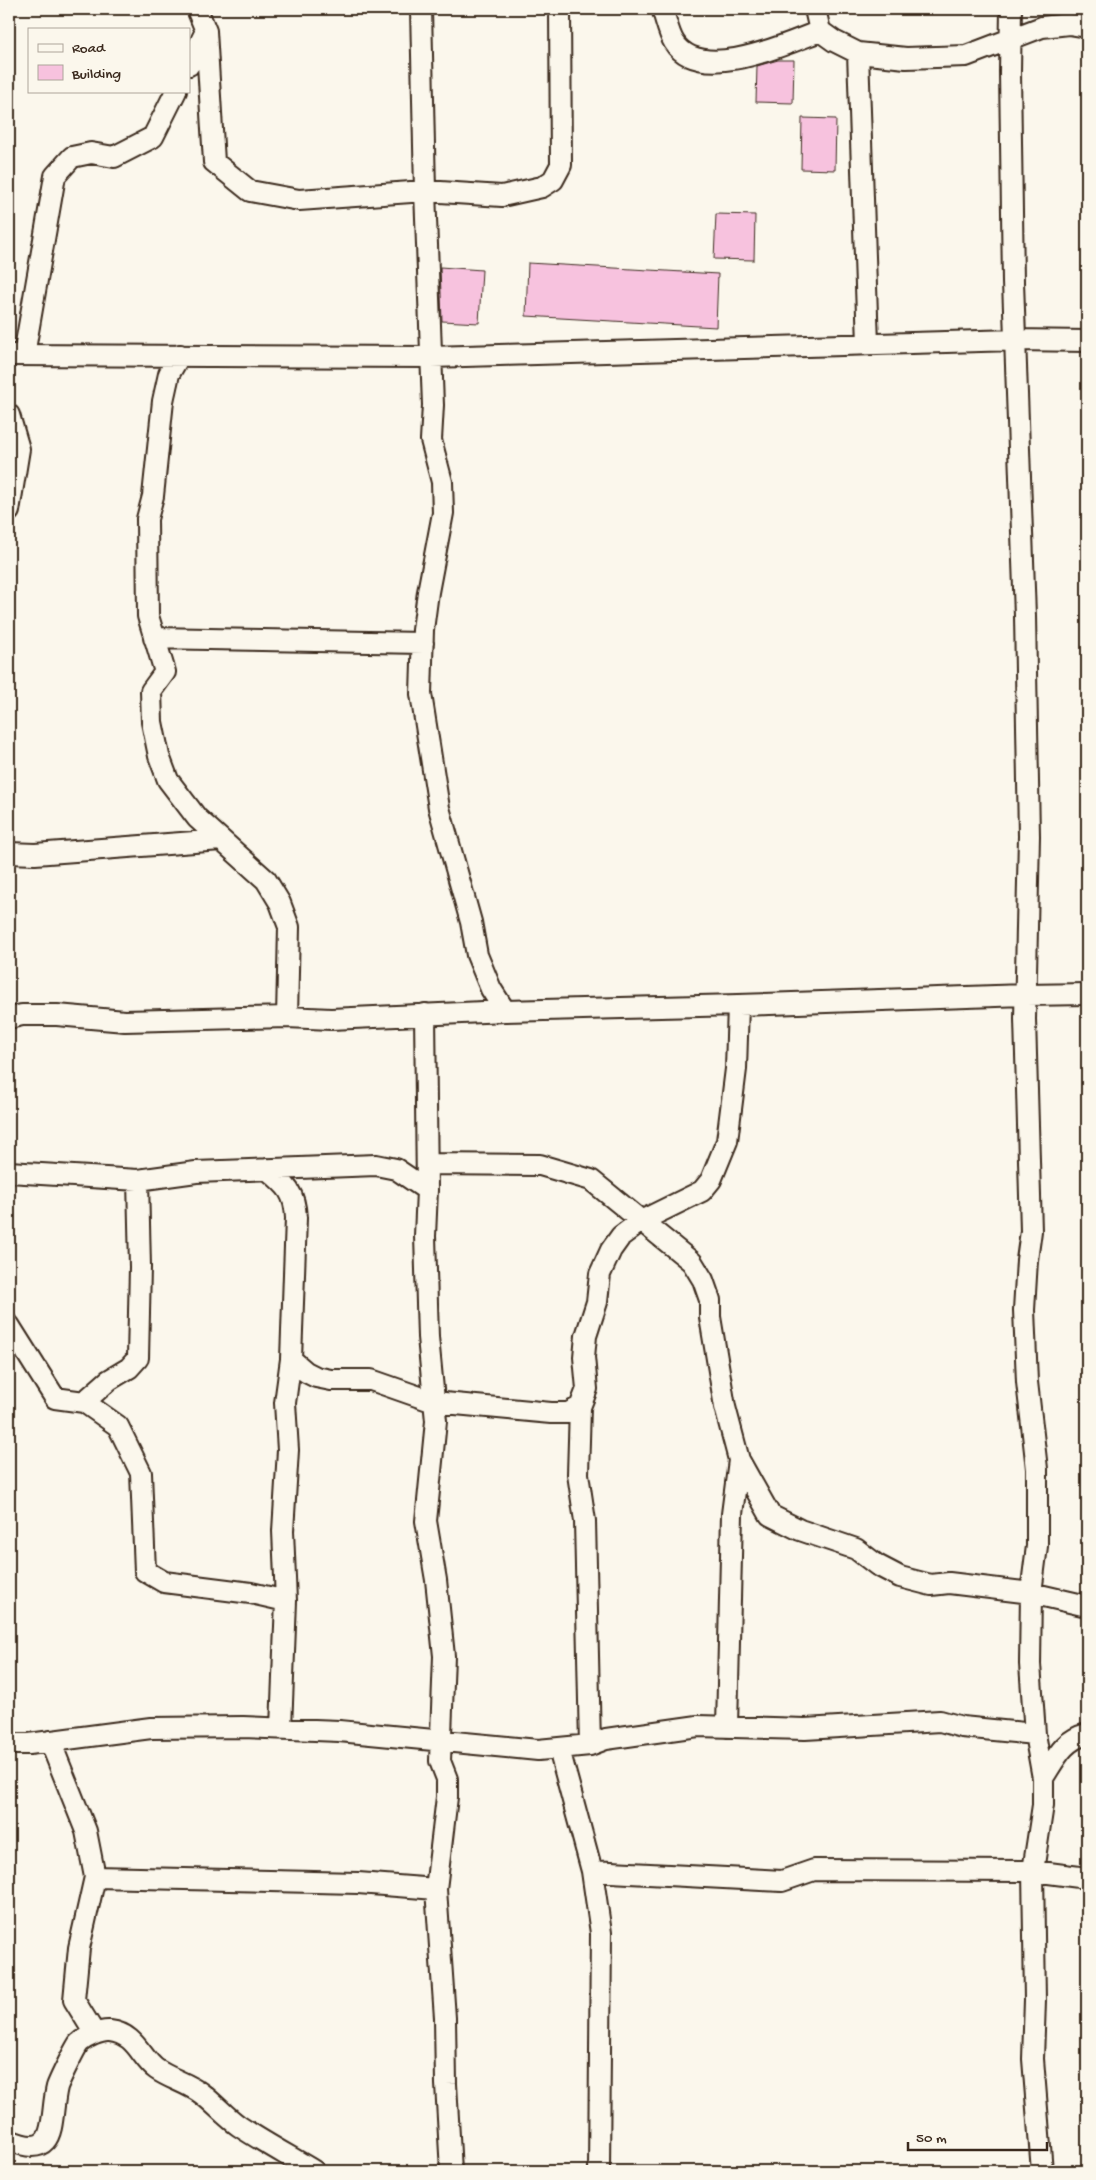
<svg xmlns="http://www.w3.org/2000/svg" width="1096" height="2180" font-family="'Gochi Hand',sans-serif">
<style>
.building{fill:#f7c2de;stroke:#3b2a1e}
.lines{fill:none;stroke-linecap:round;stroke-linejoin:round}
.minor-casing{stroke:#3b2a1e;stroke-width:24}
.minor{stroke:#fbf7ec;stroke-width:20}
</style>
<rect width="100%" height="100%" fill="#fbf7ec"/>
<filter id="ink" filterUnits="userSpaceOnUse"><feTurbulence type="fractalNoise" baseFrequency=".02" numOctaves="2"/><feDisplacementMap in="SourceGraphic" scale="10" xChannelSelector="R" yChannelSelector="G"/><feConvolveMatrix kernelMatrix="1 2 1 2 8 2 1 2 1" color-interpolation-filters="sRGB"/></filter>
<g filter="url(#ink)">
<path class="building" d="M778,60H794L793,103L756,102L757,66Z
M802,118L836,119L835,170L801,169Z
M716,214L755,215L754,260L714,259Z
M528,263L718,274L716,327L526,316Z
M440,267L482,270L479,323L442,321Z"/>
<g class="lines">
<g class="minor-casing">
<path id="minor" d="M197,9L206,31L214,162L250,191L299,200L425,191L502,196L542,187L553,180L561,165L560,9
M421,9L425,191L433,405L431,440L442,482L443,513L428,592L423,630L421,694L439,808L471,922L477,955L491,989L505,1011
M662,9C666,19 668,32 674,42C700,84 786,44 820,31
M815,9L820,31L834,41L858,53L906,58L966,56L1042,27L1069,24L1087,27
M1011,9L1010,72L1013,282L1025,616L1029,836L1025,1019L1031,1231L1027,1260L1024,1310L1027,1382L1037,1469V1546L1031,1593L1030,1664L1035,1734L1043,1778V1805L1033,1871L1035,2000L1033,2059L1042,2171
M858,53L868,344
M189,65L206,31
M9,355L431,357L1015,340L1087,341
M24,355L55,176L72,157L91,153L114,157L153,137L176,91
M180,355L169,374L163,401L153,496L147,519L148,616L165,672L151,691L152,722L159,756L168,780L197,818L266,880L280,903L289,927L287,1017
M9,415L19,449L9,511
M154,638L423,643
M9,853L35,854L221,840
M425,1014L427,1190L425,1236L428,1337L436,1421L426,1521L436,1580L444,1656L440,1761L447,1779V1797L436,1889L445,2018L446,2084L451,2171
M9,1018L22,1015H57L125,1021L287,1017L331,1019L505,1011L738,1005L1026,995L1087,994
M427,1164L540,1165L591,1180L692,1262L703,1280L710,1300V1317L725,1407L739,1460L770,1515L800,1530L856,1549L877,1565L900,1577L931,1585L949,1583L1031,1593L1087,1606
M267,1169C286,1185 295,1192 296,1218L291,1359L285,1403L288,1450L283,1531L286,1601L281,1728
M9,1172L138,1180L196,1172L376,1165L396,1169L427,1190
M9,1325L55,1398L84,1402L118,1426L141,1473L145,1571L164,1582L251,1593L286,1601
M291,1359L306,1372L316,1377L331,1380H371L434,1402L551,1413H568L580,1407
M84,1402L109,1380L129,1368L138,1358L140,1267L138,1180
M727,1727L732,1514L739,1460
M50,1741L86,1831L95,1877L79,1948L74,2000L95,2034
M9,1744H29L151,1728L243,1727L339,1731L538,1750L590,1745L606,1739L698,1726L805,1729L940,1721L962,1727L1035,1734
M590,1745L585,1521L578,1474L580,1407L587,1389L584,1357L586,1336L597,1302L600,1274L611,1250L621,1236L641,1221L702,1191L711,1180L727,1141L736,1069L738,1005
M559,1749L592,1871L601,1933L599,2171
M1043,1778C1056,1758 1063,1740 1087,1734
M592,1871L782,1881L814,1870L1033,1871L1087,1878
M95,1877L358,1883L436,1889
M9,2140C60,2162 49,2119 57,2087C59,2081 75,2048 79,2043C86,2037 101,2030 110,2031C136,2034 140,2057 156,2069C170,2079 188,2083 202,2094C215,2104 226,2117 239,2126C263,2142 289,2156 314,2171"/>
</g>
<use href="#minor" class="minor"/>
</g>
</g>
<rect width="1096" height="2180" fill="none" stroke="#fbf7ec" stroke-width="30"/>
<rect x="15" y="15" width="1066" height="2150" fill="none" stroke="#3b2a1e" stroke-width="2" filter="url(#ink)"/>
<rect x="28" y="28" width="162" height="65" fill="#fbf7ec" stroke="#aea59a"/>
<rect x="38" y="44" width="25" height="8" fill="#fbf7ec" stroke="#aea59a"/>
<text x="72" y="52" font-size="15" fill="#3b2a1e">Road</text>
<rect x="38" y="65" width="25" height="15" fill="#f7c2de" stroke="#aea59a"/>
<text x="72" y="78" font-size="15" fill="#3b2a1e">Building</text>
<path d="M908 2142v8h139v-8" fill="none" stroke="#3b2a1e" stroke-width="2.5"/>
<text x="916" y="2142" font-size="15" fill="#3b2a1e" stroke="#fbf7ec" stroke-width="4" paint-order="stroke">50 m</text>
</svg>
